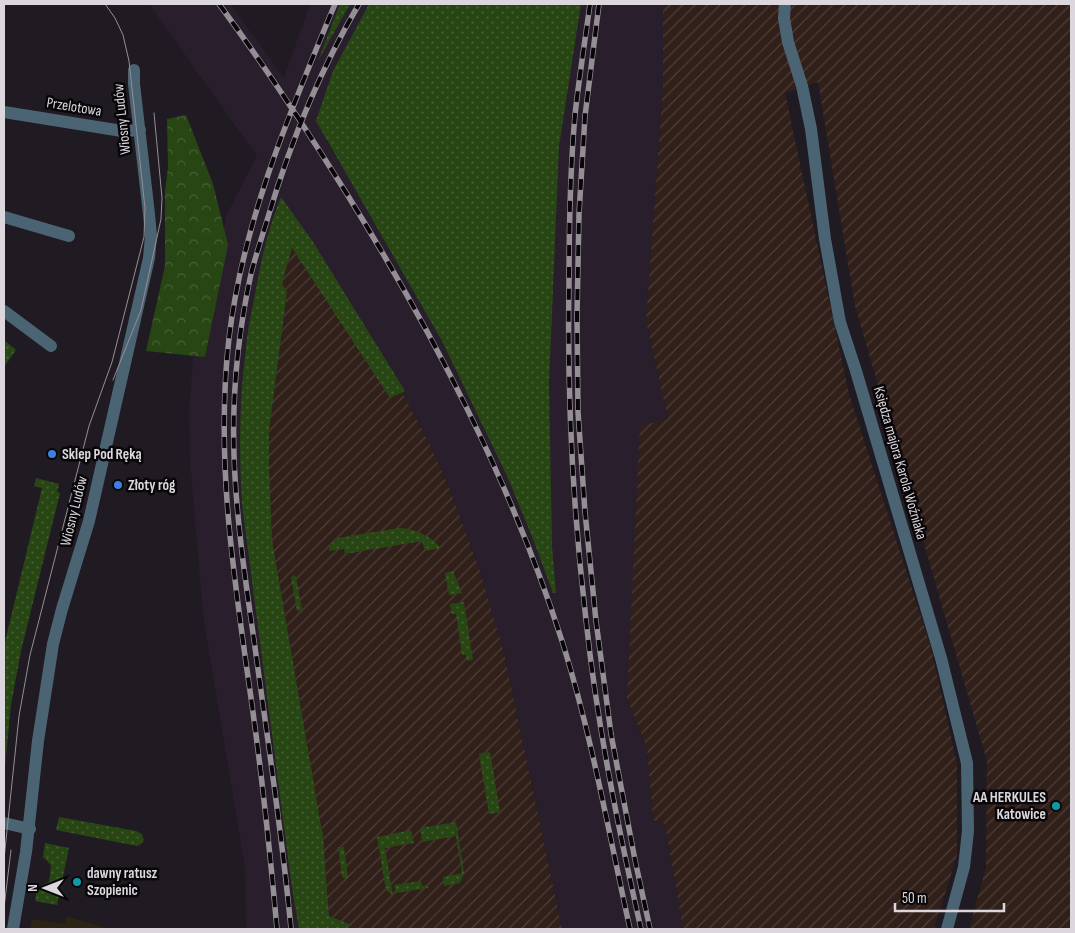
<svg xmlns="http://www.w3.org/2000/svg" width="1075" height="933" font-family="'Sofia Sans Condensed',sans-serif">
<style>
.built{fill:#291f2c}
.industrial{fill:url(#industrial-furrows)}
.education{fill:#2b2313}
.grass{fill:url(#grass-dots)}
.forest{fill:url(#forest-crowns)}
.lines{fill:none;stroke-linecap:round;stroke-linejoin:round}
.minor{stroke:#4b6473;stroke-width:12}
.tertiary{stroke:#4b6473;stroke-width:12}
.tram{stroke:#948f95;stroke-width:1}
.rail-casing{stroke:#948f95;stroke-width:5.5}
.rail{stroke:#080609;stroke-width:4;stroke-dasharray:11;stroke-linecap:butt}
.shop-dot{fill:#3f7fe0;stroke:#080609;stroke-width:2}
.culture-dot{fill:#0f9aa8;stroke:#080609;stroke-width:2}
.labels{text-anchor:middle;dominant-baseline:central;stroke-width:5;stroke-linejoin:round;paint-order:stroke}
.street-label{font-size:15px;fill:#dbd7dc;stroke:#080609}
.poi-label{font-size:15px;font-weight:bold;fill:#dbd7dc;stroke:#080609;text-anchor:start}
</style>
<defs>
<pattern id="industrial-furrows" width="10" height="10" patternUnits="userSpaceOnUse" patternTransform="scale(1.25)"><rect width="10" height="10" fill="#311f19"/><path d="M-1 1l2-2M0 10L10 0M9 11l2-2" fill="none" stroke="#4e3f3a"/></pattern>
<pattern id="grass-dots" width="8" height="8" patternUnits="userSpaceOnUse" patternTransform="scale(1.25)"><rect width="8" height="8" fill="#284614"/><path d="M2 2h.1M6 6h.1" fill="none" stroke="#476036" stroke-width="1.8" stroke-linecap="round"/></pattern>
<pattern id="forest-crowns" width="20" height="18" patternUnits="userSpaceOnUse" patternTransform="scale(1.25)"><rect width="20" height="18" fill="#284614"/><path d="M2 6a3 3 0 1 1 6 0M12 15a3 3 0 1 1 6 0" fill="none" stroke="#476036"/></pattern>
</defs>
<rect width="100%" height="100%" fill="#201b22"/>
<path class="built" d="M149,4H230L284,78L310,4H399L381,29L326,141L415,283L555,4H663V87L646,321L668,420L627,699L647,748L653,820L665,824L683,929H562L504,653L480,571L452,495L431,447L402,392L390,398L292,248L269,431L272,541L323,837L348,929H246L245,868L203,615L190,461L189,409L193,359L227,214L257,156Z"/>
<path class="industrial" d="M663,4H1071V929H969L986,868L987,761L855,306L818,82L785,93L849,394L931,648L957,764V855L934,929H683L665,824L653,820L647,748L627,699L640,426L668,419L646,321L663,87Z
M292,248L390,397L402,392L431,447L452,495L480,571L504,653L562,929H348L349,924L329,916L323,837L272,540L269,466V431L287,292L282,283Z"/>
<path class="education" d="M66,916L104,927L115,929H30L32,919L65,924Z"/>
<path class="grass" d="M340,4H350L318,61Z
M369,4H581L559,146L549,383L552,547L556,593H553L533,539L508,478L442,341L316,121L333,71Z
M281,197L313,242L405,391L390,398L292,248L282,283L287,292L269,431V466L272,540L323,837L329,916L349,924L348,929H299L292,888L242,504C239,452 239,401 246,349C247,332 251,316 254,300C260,265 267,231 281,197Z
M4,340L16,350L4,367Z
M36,478L59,484L57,492L60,493L21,651L11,705L4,777V646L42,488L34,486Z
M399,528C416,529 429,535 441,548L425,551L422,541L345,554L344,549L329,551V545L338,538Z
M453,571L462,593L449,595L445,573Z
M294,575L296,577L302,610L297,611L291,577Z
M464,602L473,660L467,661L466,655H462L456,614H452L450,604Z
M490,752L500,812L489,814L479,754Z
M59,817L136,831L142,834L144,840L141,844L137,846L56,830Z
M456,822L464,873L460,883L444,886L443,877L462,873L456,836L422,842L420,828Z
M411,830L414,843L385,848L393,896L386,890L377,837Z
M45,843L69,848L57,905L35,901L37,888L49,882L51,865L43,857Z
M338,847H344L348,877L346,879L342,877Z
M421,881L422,886L428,885V888L396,893L394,885Z"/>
<path class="forest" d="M186,115L213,184L228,245L205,357L146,351L165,266V190L168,168L167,119Z"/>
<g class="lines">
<path class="minor" d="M785,4L784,18L788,42L802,86L811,129L825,239L840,322L856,371L941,658L967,763L968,831L964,867L947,929
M4,217L69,236
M4,311L51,346
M4,823L30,829"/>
<path class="tertiary" d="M4,112L122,131L140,130
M13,929L26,852L38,741L53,644L62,609L89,521L149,258L151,236L149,214L134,84V70"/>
<path class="tram" d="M113,380L141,310L161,219L162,198L154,113
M4,859L19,716L30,655L89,426L112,362L144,237L145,208L129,61L123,35L115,18L105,4
M4,908L11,850"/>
<g class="rail-casing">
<path id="rail" d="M219,4C264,65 305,127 345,191C434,334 512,484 563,644C592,737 609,834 630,929
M590,4C585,41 579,78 575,115C570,171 569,228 569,284C567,396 573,509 586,620C597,724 618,827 641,929
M599,4L585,116L579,214L577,315L578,412L585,512L596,621L611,734L635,860L650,929
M277,929C270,852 262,775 251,698C234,578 215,459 229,338C243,221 290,112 335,4
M291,929C282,832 267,736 254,640C245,578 236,517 234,455C232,395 238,333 251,274C256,254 263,234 269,214C291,141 320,70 359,4"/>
</g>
<use href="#rail" class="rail"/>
</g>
<g class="shop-dot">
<circle cx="52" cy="454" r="5"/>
<circle cx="118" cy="485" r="5"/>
</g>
<g class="culture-dot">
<circle cx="1056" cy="806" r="5"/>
<circle cx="77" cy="882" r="5"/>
</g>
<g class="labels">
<g class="street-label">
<text transform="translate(74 107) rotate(9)">Przelotowa</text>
<text transform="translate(122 119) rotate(-96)">Wiosny Ludów</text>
<text transform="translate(900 463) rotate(74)">Księdza majora Karola Woźniaka</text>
<text transform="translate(74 511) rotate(-76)">Wiosny Ludów</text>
</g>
<g class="poi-label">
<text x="62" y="454">Sklep Pod Ręką</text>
<text x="128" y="485">Złoty róg</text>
<text x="1046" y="797" text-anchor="end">AA HERKULES<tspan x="1046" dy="17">Katowice</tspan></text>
<text x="87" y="873">dawny ratusz<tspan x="87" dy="17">Szopienic</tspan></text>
</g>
</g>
<rect width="1075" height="933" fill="none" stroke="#dbd7dc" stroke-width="10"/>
<g transform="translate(45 888) rotate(270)" stroke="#080609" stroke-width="4" paint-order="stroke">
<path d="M0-4L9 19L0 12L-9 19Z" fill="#dbd7dc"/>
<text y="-8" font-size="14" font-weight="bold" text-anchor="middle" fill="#dbd7dc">N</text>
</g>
<path d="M895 903v8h109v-8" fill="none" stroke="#dbd7dc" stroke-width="2.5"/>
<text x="902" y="903" font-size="15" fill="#dbd7dc" stroke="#080609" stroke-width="4" paint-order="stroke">50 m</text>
</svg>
